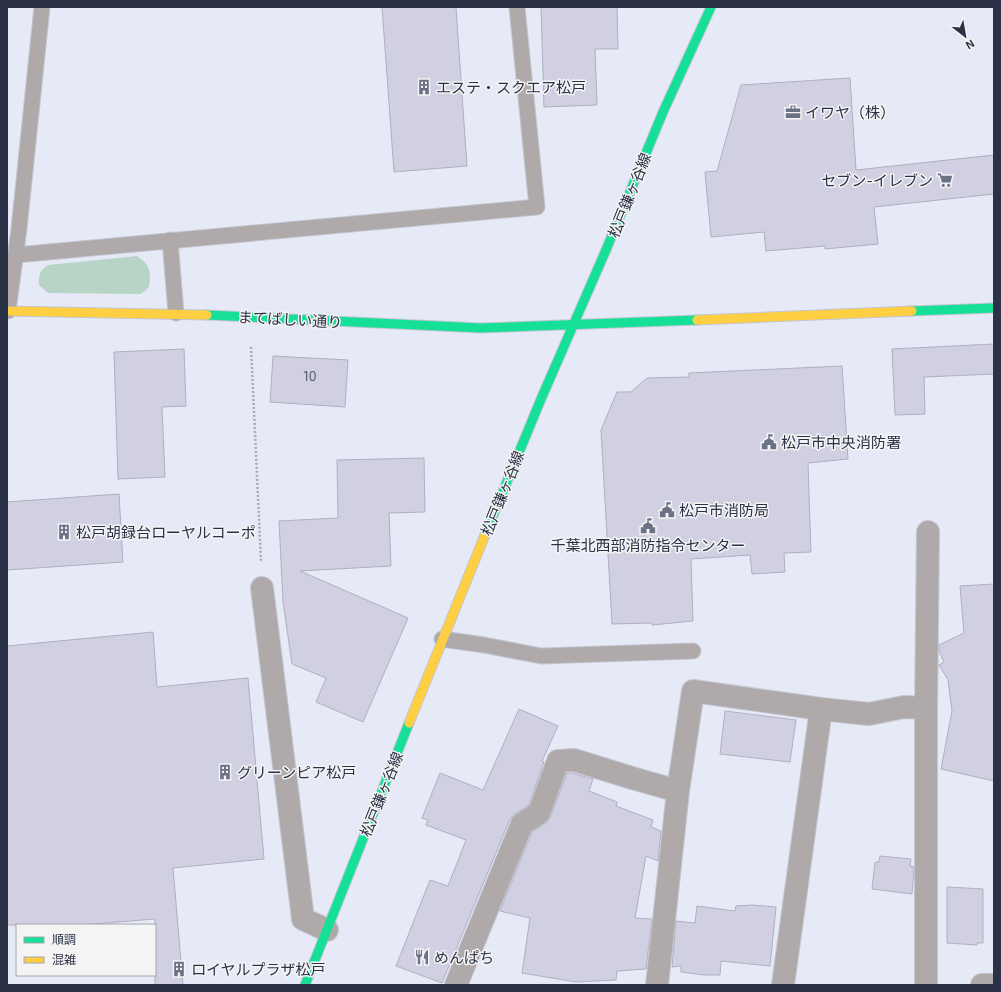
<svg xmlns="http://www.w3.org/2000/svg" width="1001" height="992" font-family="'Exo 2','Noto Sans JP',sans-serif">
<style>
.green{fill:#b7d4c6}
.building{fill:#d0d0e2;stroke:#afafbf}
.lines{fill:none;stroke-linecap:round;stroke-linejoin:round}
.lane-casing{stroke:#c2c6d2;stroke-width:17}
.street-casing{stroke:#c2c6d2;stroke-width:24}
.fast-casing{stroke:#c2c6d2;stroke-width:11}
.slow-casing{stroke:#c2c6d2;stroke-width:11}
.path{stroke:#aca9af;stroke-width:2.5;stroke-dasharray:2 2;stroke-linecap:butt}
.lane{stroke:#afa9aa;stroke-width:15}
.street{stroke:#afa9aa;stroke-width:22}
.fast{stroke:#16e098;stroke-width:9}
.slow{stroke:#ffcf43;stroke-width:9}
.labels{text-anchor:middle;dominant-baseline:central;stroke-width:3;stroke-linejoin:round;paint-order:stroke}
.number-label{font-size:13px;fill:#54596e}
.poi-label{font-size:15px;fill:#2b3147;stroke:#f4f4f4;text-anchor:start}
.street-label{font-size:15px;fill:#2b3147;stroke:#f4f4f4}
</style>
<rect width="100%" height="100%" fill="#e6eaf7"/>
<path class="green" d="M137,256C151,265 151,272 149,287L141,294L48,293L39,285C38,276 40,270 48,265Z"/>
<path class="building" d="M382,7H456L467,166L394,172Z
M541,7H617L618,49H595L597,105L544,107Z
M850,78L856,170L994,155V194L874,207L878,244L825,249V246L766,251L764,232L711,237L705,172L717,171L741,85Z
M994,344V374L924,377L925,414L895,415L892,349Z
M184,349L186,406L162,407L165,477L118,479L114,352Z
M273,356L348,360L345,407L270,402Z
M842,366L848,459L808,463L811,552L784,553L785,572L752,574L750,555L691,559L693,621L652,625V623L612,624L601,430L617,392H631L647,378L689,377V373Z
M424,458L425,512L389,513L391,566L300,571L408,618L363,722L316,702L326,678L292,664L283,602L279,521L338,518L337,460Z
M119,494L123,562L7,570V502Z
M994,584V781L941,769L952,711L948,680L939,665L944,662L939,651V645L964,633L960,586Z
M153,632L157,687L248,678L264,859L173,868L183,985H155V919L80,925H7V646Z
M519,709L558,726L542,761L544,762L529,805L515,814L510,819L442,983L396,966L430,880L448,886L466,840L426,825L428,820L422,818L440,773L483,790Z
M725,711L796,720L790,762L720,754Z
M567,773H572L593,779L589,791L617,802L616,806L653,820L651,827L661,831L658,861L646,856L635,918L652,919L646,969L617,971L616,980L576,982L522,973L530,918L500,911L532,832L546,823L550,818Z
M880,856L911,859L910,866L914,867L912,894L872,889L875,862H879Z
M947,887L983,889V943H977V945L947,943Z
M752,905L776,907L770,966L721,961L720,975H704L681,972V966L672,967L676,921L695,923L697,906L735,911L736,906Z"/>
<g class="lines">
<g class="lane-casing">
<path id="lane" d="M170,240L176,313
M16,255L537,207L517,7
M8,311L19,229L42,7
M442,639L484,645L541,656L693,651"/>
</g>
<g class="street-casing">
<path id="street" d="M262,588L303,919L327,930
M456,985L522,824L539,813L558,761L574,760L632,778L678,791
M657,985L678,791L693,691L821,709L869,714L904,707L926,708
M783,985L821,709
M926,985V708L928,532
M982,985H994"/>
</g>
<g class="fast-casing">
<path id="fast" d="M912,311L994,308
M207,315L481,328L697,320
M485,535L541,399L606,250L663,112L711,7
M305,985L409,723"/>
</g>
<g class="slow-casing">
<path id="slow" d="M7,311L207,315
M697,320L912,311
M409,723L485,535"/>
</g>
<path class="path" d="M251,347L261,561"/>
<use href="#lane" class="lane"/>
<use href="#street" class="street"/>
<use href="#fast" class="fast"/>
<use href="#slow" class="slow"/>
</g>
<defs>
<g id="building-bare" transform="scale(1.2)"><path d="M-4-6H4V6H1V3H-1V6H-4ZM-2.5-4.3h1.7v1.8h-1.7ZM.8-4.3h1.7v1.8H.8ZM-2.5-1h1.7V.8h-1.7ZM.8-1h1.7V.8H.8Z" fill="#6c7285" stroke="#f4f4f4" stroke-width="2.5" paint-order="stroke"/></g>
<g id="office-bare" transform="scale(1.2)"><path d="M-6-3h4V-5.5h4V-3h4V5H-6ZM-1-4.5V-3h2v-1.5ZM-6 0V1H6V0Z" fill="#6c7285" stroke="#f4f4f4" stroke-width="2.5" paint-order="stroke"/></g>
<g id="supermarket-bare" transform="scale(1.2)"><path d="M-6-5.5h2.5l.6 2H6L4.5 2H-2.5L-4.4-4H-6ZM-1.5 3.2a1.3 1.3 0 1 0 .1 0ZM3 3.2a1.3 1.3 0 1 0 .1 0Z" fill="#6c7285" stroke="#f4f4f4" stroke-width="2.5" paint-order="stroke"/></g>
<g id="civic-bare" transform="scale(1.2)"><path d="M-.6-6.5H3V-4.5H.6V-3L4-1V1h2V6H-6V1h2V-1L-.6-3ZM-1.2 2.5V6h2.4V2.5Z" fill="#6c7285" stroke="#f4f4f4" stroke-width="2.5" paint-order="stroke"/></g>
<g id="restaurant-bare" transform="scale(1.2)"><path d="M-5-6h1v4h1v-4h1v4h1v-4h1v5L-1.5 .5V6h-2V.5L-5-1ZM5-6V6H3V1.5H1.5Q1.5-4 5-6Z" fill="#6c7285" stroke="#f4f4f4" stroke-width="2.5" paint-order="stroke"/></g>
</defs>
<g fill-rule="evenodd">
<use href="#building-bare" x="424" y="87"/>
<use href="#office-bare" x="793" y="112"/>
<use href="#supermarket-bare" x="945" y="180"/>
<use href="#civic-bare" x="769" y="442"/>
<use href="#civic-bare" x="667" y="510"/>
<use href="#civic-bare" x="648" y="526"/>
<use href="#building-bare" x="64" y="532"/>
<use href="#building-bare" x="225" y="772"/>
<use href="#restaurant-bare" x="422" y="957"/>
<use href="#building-bare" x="179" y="969"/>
</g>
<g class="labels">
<g class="number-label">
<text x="310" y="376">10</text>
</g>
<g class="poi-label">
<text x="436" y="87">エステ・スクエア松戸</text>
<text x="805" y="112">イワヤ（株）</text>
<text x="933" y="180" text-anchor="end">セブン-イレブン</text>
<text x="781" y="442">松戸市中央消防署</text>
<text x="679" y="510">松戸市消防局</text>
<text x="76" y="532">松戸胡録台ローヤルコーポ</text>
<text x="648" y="545" text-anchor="middle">千葉北西部消防指令センター</text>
<text x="237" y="772">グリーンピア松戸</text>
<text x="434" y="957">めんぱち</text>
<text x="191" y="969">ロイヤルプラザ松戸</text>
</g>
<g class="street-label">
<text transform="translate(629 195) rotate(-68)">松戸鎌ヶ谷線</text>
<text transform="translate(290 319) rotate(3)">まてばしい通り</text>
<text transform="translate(502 493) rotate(-68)">松戸鎌ヶ谷線</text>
<text transform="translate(381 794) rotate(-68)">松戸鎌ヶ谷線</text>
</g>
</g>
<rect width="1001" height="992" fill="none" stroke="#2b3147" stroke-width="16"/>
<rect x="16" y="924" width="140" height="52" fill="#f4f4f4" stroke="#a4a6af"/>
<rect x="24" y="937" width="20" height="6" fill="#16e098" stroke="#a4a6af"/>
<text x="52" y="944" font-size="12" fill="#2b3147">順調</text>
<rect x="24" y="957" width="20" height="6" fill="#ffcf43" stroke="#a4a6af"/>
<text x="52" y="964" font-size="12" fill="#2b3147">混雑</text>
<g transform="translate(965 36) rotate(149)" stroke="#f4f4f4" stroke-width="3" paint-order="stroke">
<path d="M0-3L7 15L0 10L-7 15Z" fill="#2b3147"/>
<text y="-6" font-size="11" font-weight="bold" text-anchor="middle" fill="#2b3147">N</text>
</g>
</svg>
